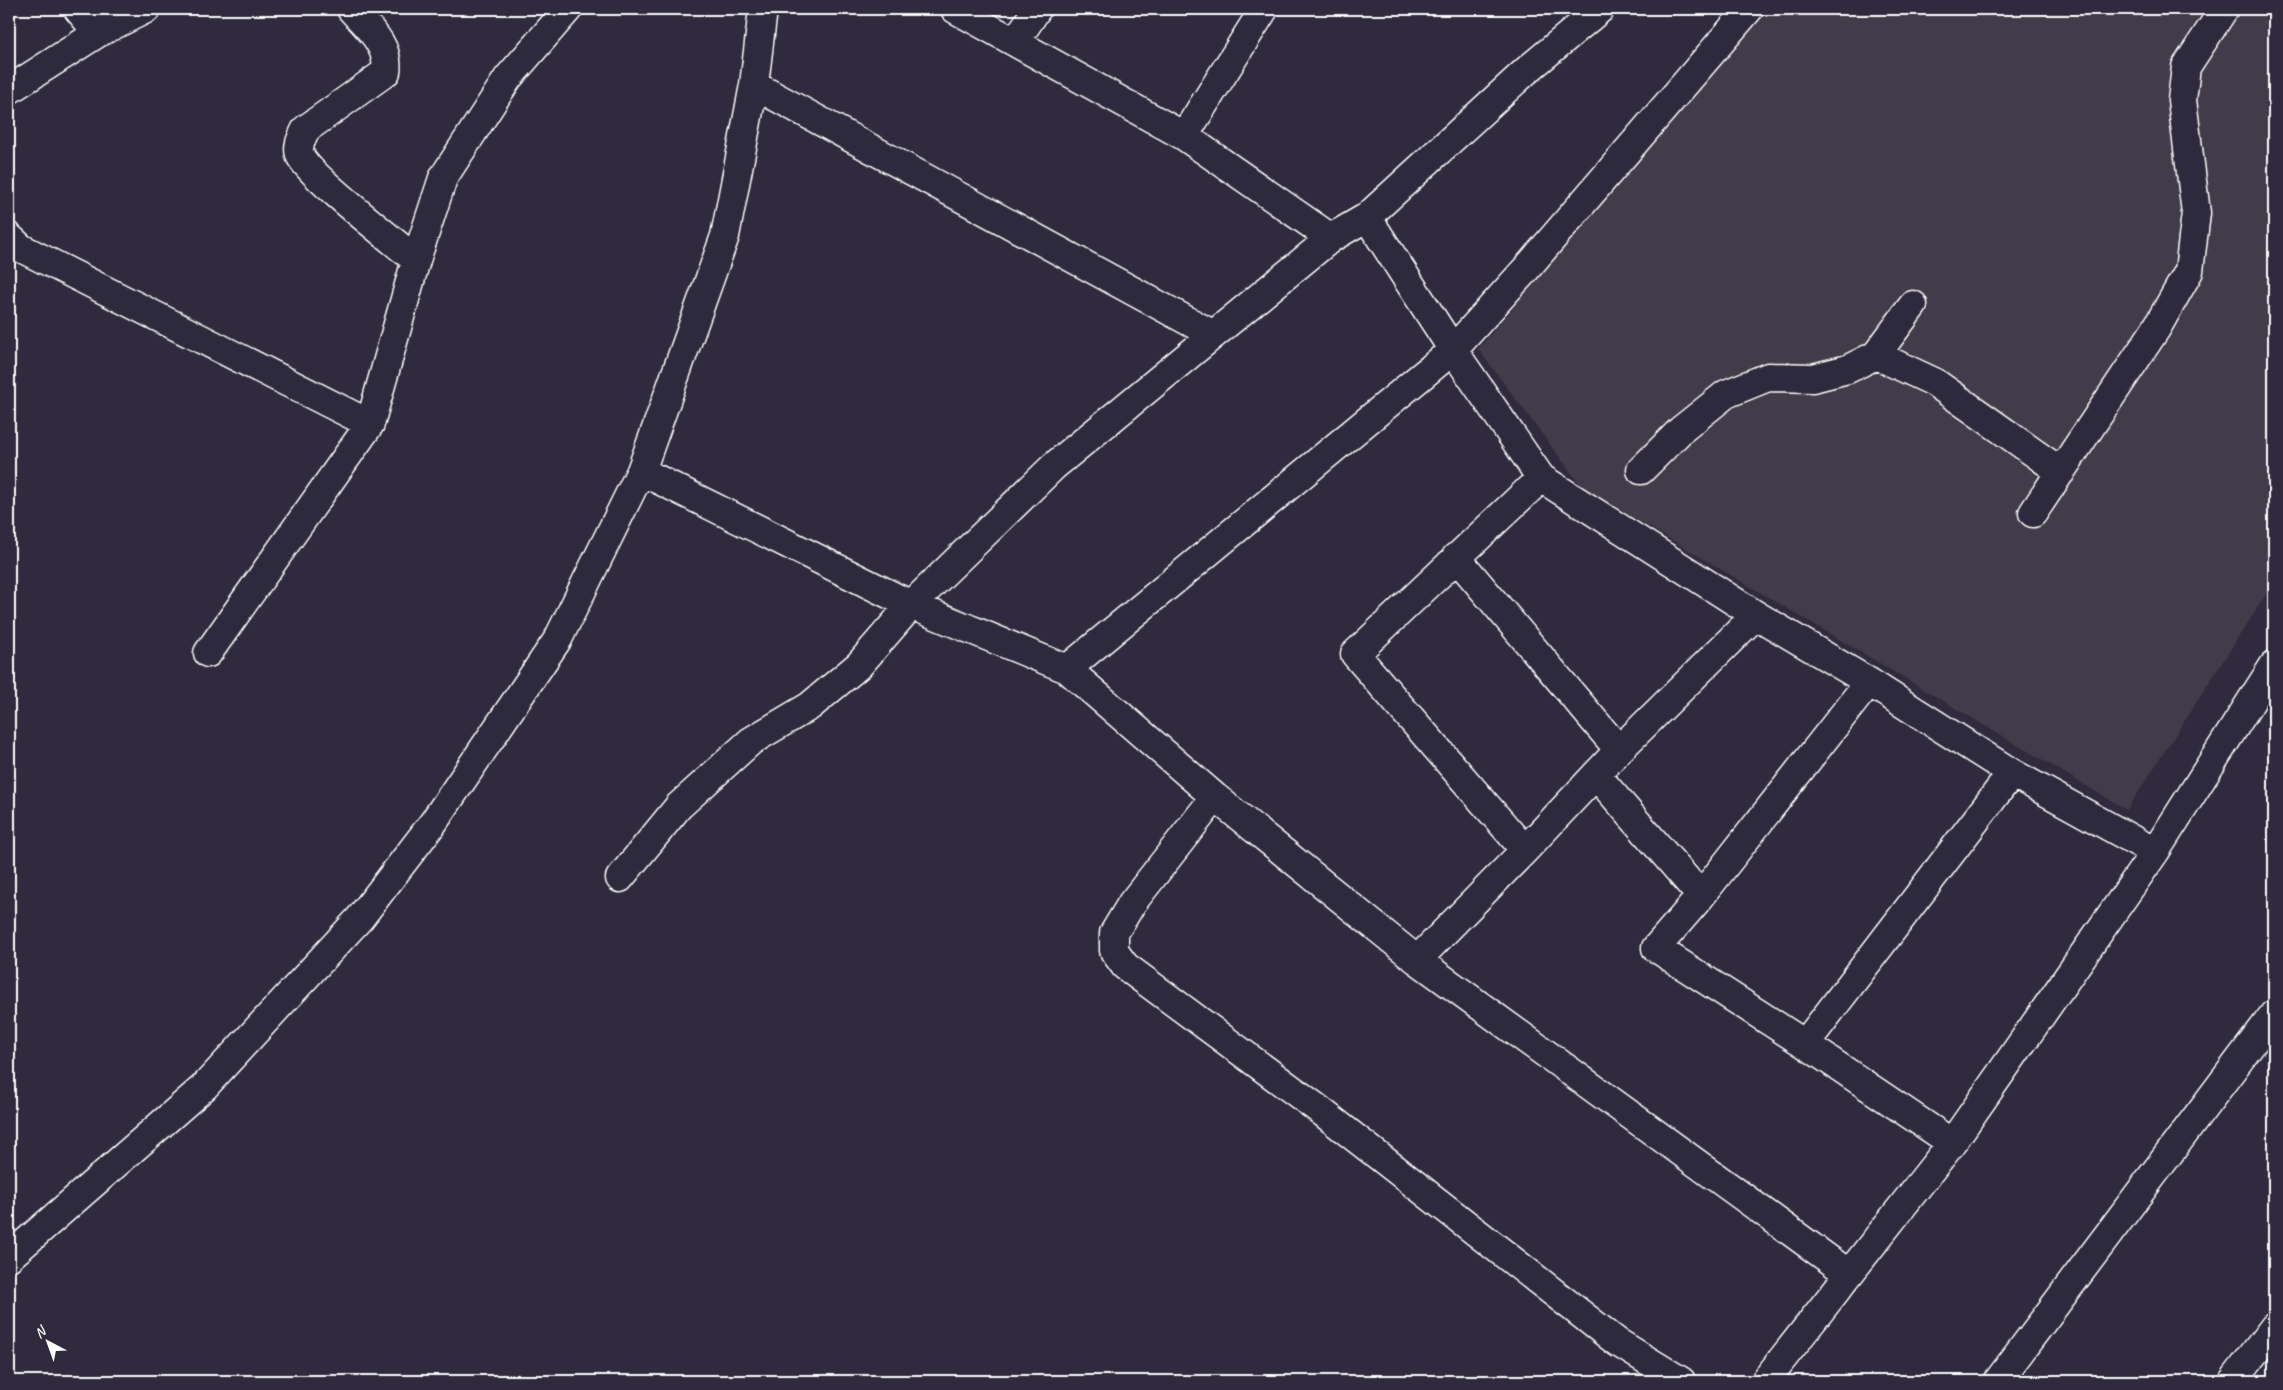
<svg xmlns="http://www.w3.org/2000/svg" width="2283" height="1390" font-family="Caveat,sans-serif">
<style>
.built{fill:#433a48}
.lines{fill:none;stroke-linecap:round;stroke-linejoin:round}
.minor-casing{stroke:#fff;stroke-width:31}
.minor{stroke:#2f2a3d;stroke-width:28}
</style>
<rect width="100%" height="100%" fill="#2f2a3d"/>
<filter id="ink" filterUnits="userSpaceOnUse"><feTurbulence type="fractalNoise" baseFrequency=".02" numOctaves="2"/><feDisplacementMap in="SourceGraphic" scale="10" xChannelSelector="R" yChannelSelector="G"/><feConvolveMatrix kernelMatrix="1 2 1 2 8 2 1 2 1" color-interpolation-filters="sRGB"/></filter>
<g filter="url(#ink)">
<path class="built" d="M1766,9H2274V582L2127,810L1582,487L1478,349Z"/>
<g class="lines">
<g class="minor-casing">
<path id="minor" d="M78,9L98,33
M351,9C368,28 390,45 386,72L306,129C302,137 297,146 300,155C306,173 396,243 416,260
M955,9L1184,136L1331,238
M1015,42L1037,9
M754,85L1212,334
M9,90L98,33L146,9
M1184,136L1264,9
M1367,217L1453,350L1541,478L1756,615L1869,682L2012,773L2155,852
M9,237L21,248L370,424
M1913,305L1876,355L1934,382L2061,472
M1641,470L1681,430L1726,394L1768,377L1813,378L1848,369L1876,355
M641,471L911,605L1054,466L1331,238L1367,217L1526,71L1600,9
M2033,513L2156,329L2189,271L2196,213L2182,100L2186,67L2224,9
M1456,557L1619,750
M208,653L370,424L416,260L443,178L508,78L568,9
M1067,669L1453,350L1527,268L1749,9
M1869,682L1701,896L1656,948L1805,1044L1952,1143
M1596,775L1701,896
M1215,797L1132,903L1114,933V951L1125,966L1317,1108L1617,1342L1681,1381
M1525,850L1355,654L1541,478
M620,878L679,806L751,741L810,706L859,665L911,605L1067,669L1215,797L1417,960L1849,1274
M1417,960L1525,850L1619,750L1756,615
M1805,1044L2012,773
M9,1257L204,1087L360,918L433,823L558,639L641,471L725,236L754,85L763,9
M1765,1381L1952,1143L2155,852L2274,665
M1998,1381L2274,1014
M2233,1381L2274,1327"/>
</g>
<use href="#minor" class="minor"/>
</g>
</g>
<rect width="2283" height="1390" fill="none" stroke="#2f2a3d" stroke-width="30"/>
<rect x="15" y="15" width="2253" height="1360" fill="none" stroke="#fff" stroke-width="2" filter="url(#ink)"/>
<g transform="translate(48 1342) rotate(319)" stroke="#2f2a3d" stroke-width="4" paint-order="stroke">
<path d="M0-4L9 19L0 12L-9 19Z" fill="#ffffff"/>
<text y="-8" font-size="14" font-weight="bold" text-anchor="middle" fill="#ffffff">N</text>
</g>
</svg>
